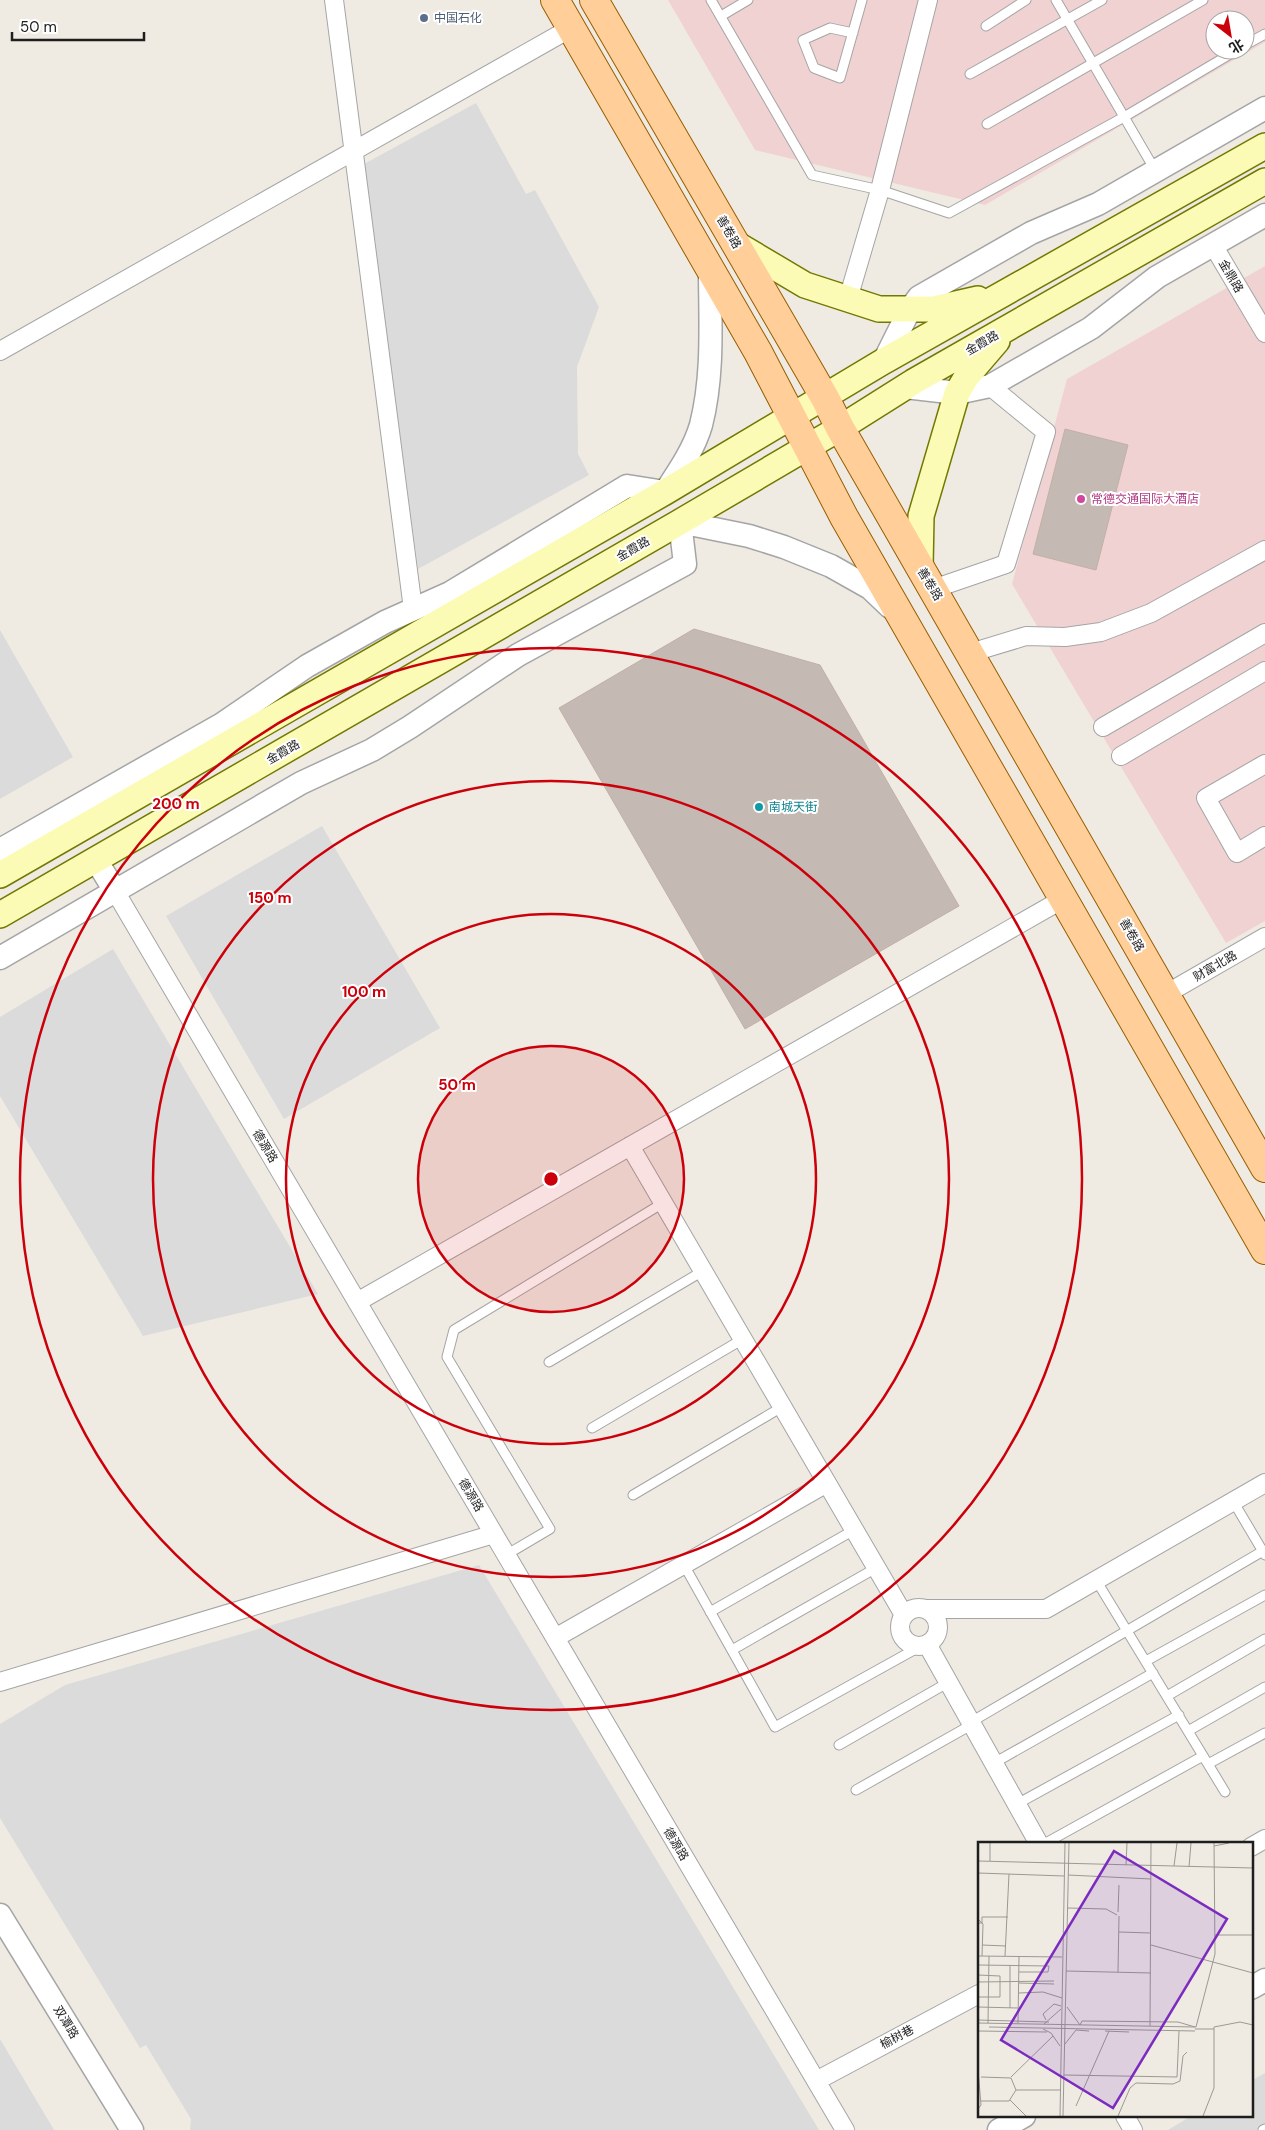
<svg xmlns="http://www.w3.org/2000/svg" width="1265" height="2130" font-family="'DM Sans','Noto Sans SC',sans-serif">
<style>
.residential{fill:#dcdbdb}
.commercial{fill:#f1d2d2;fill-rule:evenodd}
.building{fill:#c4bab3;stroke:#c1b0a5}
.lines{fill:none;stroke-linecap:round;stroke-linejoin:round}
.service-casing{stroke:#a5a5a5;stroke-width:11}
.minor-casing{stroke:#a5a5a5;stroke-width:20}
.tertiary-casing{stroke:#a5a5a5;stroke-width:25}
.secondary-casing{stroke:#727901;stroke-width:28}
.primary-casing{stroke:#985e00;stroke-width:30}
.service{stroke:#fff;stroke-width:9}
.minor{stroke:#fff;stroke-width:18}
.tertiary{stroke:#fff;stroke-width:22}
.secondary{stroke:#fcfbb5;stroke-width:25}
.primary{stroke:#ffce99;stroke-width:28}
.ring{fill:none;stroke:#cc000b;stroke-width:2.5}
.service-dot{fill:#5c6f8a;stroke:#fff;stroke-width:2}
.hotel-dot{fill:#d1479c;stroke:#fff;stroke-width:2}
.culture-dot{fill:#0f9aa8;stroke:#fff;stroke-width:2}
.labels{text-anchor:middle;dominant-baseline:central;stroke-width:4;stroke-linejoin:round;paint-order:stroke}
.service-label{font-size:12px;fill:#4e5e75;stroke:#fff;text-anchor:start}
.street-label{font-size:12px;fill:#1e1e1e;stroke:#fff}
.hotel-label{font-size:12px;fill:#b23c85;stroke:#fff;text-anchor:start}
.culture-label{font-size:12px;fill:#0d838f;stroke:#fff;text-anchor:start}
.inset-road{fill:none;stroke:#9b9994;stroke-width:1}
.view{fill:#7b2cbf;fill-opacity:0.15;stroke:#7b2cbf;stroke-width:2.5}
.inset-edge{fill:none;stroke:#1e1e1e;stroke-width:2.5}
.centre{fill:#cc000b;stroke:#fff;stroke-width:2.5}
.ring-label{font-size:15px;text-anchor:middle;font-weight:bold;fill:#cc000b;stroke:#fff;stroke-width:4;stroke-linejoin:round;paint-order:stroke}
</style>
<rect width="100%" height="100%" fill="#efebe3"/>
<path class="residential" d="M476,103L526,194L535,190L599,307L577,367L578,454L589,475L418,569L364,164Z
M0,630L73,757L0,799Z
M322,826L440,1028L284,1119L166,916Z
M113,949L318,1294L143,1336L0,1096V1017Z
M479,1565L819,2130H190L191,2119L146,2045L140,2048L0,1818V1724L65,1685Z
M0,2039L54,2130H0Z
M1265,2073V2130H1168L1191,2116H1251V2081Z"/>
<path class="commercial" d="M668,0H1265V42L985,205L755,150ZM1215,20H1245V50H1215Z
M1265,266V921L1226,943L1012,584L1067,379Z"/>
<path class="building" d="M1065,429L1128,445L1096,570L1033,554Z
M694,629L820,665L959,906L745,1029L559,708Z"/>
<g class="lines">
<g class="service-casing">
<path id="service" d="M711,0L812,175L880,190L949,213L1124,117L1237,50
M1056,0L1155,170
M721,16L748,0
M986,26L1026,0
M853,33L830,28L803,40L814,68L840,78L862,0
M1245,45L1265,34
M970,74L1102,0
M987,124L1203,0
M549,1362L703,1271
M592,1428L743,1339
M633,1495L782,1407
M1233,1501L1265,1555
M506,1555L550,1529L447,1357L454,1330L663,1203
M684,1565L775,1727L921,1646
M1096,1580L1225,1792
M710,1612L854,1530
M732,1650L876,1568
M1146,1661L1265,1595
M1167,1696L1265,1639
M1188,1731L1265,1687
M839,1745L949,1682
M994,1763L1153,1673
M1208,1764L1265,1733
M856,1790L964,1729L971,1722L1263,1551
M1017,1804L1179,1715
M1044,1844L1203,1756
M1263,2130L1265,2129"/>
</g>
<g class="minor-casing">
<path id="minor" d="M334,0L413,609
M1213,245L1265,333
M848,299L880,190L928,0
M0,351L571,28
M933,589L1006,564L1046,432L990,386
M970,653L1026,636L1065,637L1101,632L1151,613L1265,550
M1103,727L1265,633
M1121,756L1265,671
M1265,764L1206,798L1237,853L1265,836
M115,891L845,2130
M1166,994L1265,937
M630,1146L904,1615
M357,1302L1063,899
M900 1627a19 19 0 1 1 38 0a19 19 0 1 1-38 0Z
M926,1609H1046L1265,1483
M555,1638L827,1483
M927,1644L1039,1844
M0,1682L494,1534
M1251,1847L1265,1839
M816,2081L979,1994
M1125,2116L1133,2130"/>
</g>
<g class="tertiary-casing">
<path id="tertiary" d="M884,361L910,309L919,297L1031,233L1098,204L1265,108
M905,387L957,393L990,386L1091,328L1157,277L1265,215
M0,850L222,724L307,666L385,622L450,593L627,486L665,492C679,471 694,449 701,425C714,374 710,320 710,268
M96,860L115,891
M0,958L301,783L372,750L410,727L518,655L685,564L680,522L749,536L784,547L831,566L870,588L890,607
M0,1915L132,2130
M1251,1988L1265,1980
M999,2130L1024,2116"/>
</g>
<g class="secondary-casing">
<path id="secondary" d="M736,244L805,285L879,309H934L978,299
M920,567L921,516L957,393L967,376L997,341
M0,875L665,492L884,361L1265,146
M0,915L680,522L840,428L913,382L1265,181"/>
</g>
<g class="primary-casing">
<path id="primary" d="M555,0L758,352L844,517L1265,1250
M594,0L825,398L840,428L1265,1168"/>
</g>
<use href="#service" class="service"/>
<use href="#minor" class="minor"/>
<use href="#tertiary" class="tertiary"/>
<use href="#secondary" class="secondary"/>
<use href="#primary" class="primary"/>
</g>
<circle cx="551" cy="1179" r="133" fill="#cc000b" fill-opacity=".12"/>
<g class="ring">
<circle cx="551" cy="1179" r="133"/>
<circle cx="551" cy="1179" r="265"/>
<circle cx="551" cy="1179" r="398"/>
<circle cx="551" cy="1179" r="531"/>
</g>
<circle class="service-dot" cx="424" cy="18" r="5"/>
<circle class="hotel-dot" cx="1081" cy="499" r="5"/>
<circle class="culture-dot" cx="759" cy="807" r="5"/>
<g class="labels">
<g class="service-label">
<text x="434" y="18">中国石化</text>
</g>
<g class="street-label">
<text transform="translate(729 232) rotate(60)">善卷路</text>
<text transform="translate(1231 276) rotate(60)">金鼎路</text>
<text transform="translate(982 343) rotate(-30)">金霞路</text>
<text transform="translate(633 549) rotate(-30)">金霞路</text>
<text transform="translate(930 584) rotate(59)">善卷路</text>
<text transform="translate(283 752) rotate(-30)">金霞路</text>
<text transform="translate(1132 935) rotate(60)">善卷路</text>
<text transform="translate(1215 966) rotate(-30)">财富北路</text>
<text transform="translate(265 1146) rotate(59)">德源路</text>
<text transform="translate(471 1495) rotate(59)">德源路</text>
<text transform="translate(676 1844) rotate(59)">德源路</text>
<text transform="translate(66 2022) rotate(59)">双潭路</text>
<text transform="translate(897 2037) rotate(-28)">榆树巷</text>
</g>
<g class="hotel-label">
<text x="1091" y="499">常德交通国际大酒店</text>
</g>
<g class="culture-label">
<text x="769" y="807">南城天街</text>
</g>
</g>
<g transform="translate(978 1842)">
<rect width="275" height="275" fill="#efebe3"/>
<path class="inset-road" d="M236,4L251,1M0,19L275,26M12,19V1M148,23L149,1M196,24L199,1M211,25L213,1M0,31L86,34M90,33L173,37M90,66L128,67L139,73M140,70L141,43M0,77L5,82L4,114M0,81H4V75H30M141,90L173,91M237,93H275M4,103L28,104M173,103L275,131M0,114L84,115M27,114L31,32M0,123L71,124L70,130H41M88,129L173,131M140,130L141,74M0,133L22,134V155H0M0,140L76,139M41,141L76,142M41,151L65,150L84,156M0,165L40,166M89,165L102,183L104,179L200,180L217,185M32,166V123M0,178L71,180M68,178L65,172L76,162L83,164M0,181L218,185M10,181L11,114M40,181L41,114M66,182L83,167M172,184L173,1M11,185L217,189M218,185L237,112L236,1M65,187L73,191L82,204M217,187H236M0,189L69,190M127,189L151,190M87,202L98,188L111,189M0,228L3,263L0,267M86,233L199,235L201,189M3,235L33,236L38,248L31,259H3M33,235L75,194M38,248H82M32,258L48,274M98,264L131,189M82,274L87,1M85,274L91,1M140,274L152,246L158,241L195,242L202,239L205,214L209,210M225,274L236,246V185L262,180L275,183"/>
<path class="view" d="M136,9L249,77L135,266L23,198Z"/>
<rect width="275" height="275" class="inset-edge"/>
</g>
<circle cx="551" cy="1179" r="8" class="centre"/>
<g class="ring-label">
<text x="176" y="809">200 m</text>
<text x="270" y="903">150 m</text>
<text x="364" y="997">100 m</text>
<text x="457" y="1090">50 m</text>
</g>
<g transform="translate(1230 35) rotate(149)"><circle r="24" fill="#ffffff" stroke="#a5a5a5"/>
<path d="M0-4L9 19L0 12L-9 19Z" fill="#cc000b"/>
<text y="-8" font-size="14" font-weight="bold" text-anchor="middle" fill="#1e1e1e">北</text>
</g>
<path d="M12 32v8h132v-8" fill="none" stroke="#1e1e1e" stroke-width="2.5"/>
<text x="20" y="32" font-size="15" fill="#1e1e1e" stroke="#ffffff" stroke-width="4" paint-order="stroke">50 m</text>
</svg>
